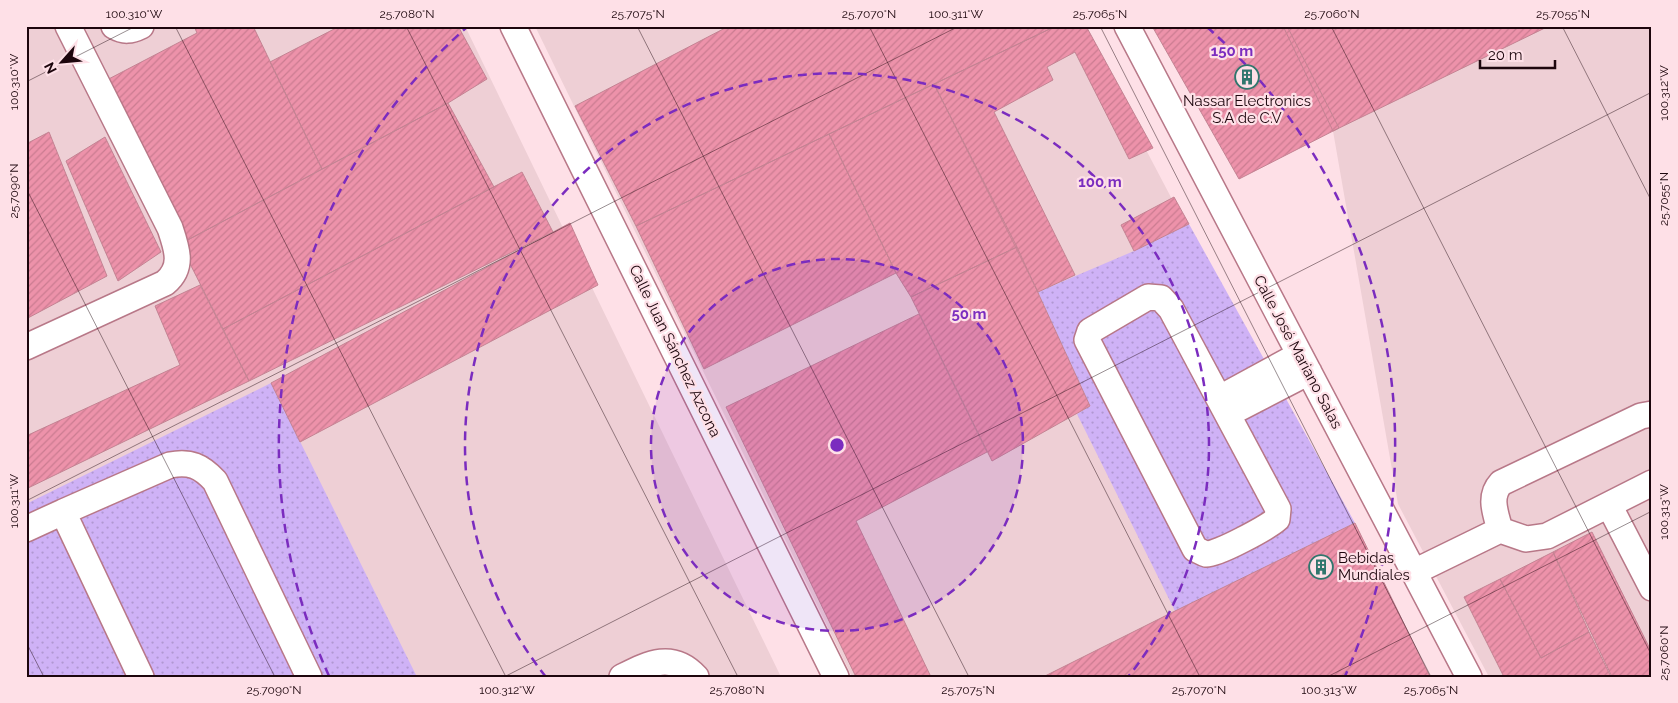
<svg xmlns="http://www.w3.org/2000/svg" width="1678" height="703" font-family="Raleway,sans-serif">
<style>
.built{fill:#eecfd5}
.grass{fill:url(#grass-dots)}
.building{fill:url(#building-hatch);stroke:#c48393}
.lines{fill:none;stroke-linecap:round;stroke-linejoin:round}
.minor-casing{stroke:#b87888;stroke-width:28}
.minor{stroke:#fff;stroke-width:25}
.ticks{fill:none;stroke:#1d060d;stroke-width:1;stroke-opacity:0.45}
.ring{fill:none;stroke:#7b2cbf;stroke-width:2.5;stroke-dasharray:9 6}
.labels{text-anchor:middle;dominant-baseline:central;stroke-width:4.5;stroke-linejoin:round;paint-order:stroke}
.poi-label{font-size:15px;fill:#1d060d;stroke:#fee0e7}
.street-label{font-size:15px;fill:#1d060d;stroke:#fee0e7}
.centre{fill:#7b2cbf;stroke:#fee0e7;stroke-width:2.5}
.ring-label{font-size:15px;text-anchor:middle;font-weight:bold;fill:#7b2cbf;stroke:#fee0e7;stroke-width:4.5;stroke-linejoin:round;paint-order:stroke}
.neatline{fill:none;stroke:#1d060d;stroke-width:2}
.ticks-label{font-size:12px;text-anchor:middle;fill:#1d060d}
</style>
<defs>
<pattern id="grass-dots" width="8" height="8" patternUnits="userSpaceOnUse" patternTransform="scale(1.25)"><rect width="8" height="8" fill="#cfb2f6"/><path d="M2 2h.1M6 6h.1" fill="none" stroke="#b198d2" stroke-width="1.8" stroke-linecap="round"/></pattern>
<pattern id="building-hatch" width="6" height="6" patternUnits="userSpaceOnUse" patternTransform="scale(1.25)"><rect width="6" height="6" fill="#ed92aa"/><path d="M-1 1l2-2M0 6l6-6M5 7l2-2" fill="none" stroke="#cb7c91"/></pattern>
</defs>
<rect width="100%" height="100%" fill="#fee0e7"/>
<path class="built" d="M26,26H465L781,677H26Z
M535,26H1081L1423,677H852Z
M1283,26H1652V677H1489L1398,504L1333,131Z"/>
<path class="grass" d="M1189,224L1355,523L1175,611L1077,414L1090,406L1038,292L1134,251Z
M271,383L417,677H26V504Z"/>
<path class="building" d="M194,26H253L322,169L180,244L101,83L197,33Z
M340,26H458L487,79L448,103L322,169L270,62Z
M729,26H1056L636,226L575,106Z
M1056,26H1086L1153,148L1129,159L1075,52L1047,67L1053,80L994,112L1075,275L1038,292L934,84Z
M1152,26H1287L1339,128L1239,179Z
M1283,26H1549L1333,131Z
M934,84L1017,247L911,297L896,273L829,134Z
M448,103L494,187L223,329L180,244Z
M49,132L107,276L26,319V144Z
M829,134L896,273L704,369L636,226Z
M105,137L161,252L118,281L66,161Z
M522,172L553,232L249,381L223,329Z
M1174,197L1189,224L1134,251L1121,225Z
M570,223L598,285L300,442L271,383Z
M1017,247L1090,406L992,461L911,297Z
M200,285L249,381L26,489V436L180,365L155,306Z
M919,314L987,452L856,521L931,677H856L726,407Z
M1355,523L1430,677H1043L1175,611Z
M1592,532L1652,653V677H1612L1553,552Z
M1553,552L1589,632L1541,658L1500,579Z
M1500,579L1541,658L1589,632L1611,677H1504L1464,597Z"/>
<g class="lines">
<g class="minor-casing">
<path id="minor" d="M114,26C124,32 131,31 141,26
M513,26L836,677
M1127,26L1469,677
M1148,297L1161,298L1171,309L1278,509L1277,519C1268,527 1217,555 1206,554C1202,553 1198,550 1195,549L1087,340L1090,331Z
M26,347L165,283C184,267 177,249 170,228L68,26
M1220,398L1299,355
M1228,414L1309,372
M1609,505L1652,588
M26,529L63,512
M1500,530L1526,539L1547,536L1652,483
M1414,572L1500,530C1496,514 1488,497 1501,483L1641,416L1652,414
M141,677L63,512L170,465C190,461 201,466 215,481L309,677
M622,677C648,664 672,651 696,677"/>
</g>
<use href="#minor" class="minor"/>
</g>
<path class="ticks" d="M175,26L506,677M406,26L738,677M637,26L969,677M869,26L1200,677M1100,26L1431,677M1331,26L1652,656M1562,26L1652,202M26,82L136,26M26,188L275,677M26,501L959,26M26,642L44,677M504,677L1652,92M1327,677L1652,511"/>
<circle cx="837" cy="445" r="186" fill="#7b2cbf" fill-opacity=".12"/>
<g class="ring">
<circle cx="837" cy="445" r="186"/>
<path d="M546 677A372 372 0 1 1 1128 677"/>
<path d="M329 676A558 558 0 0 1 467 27M1207 27A558 558 0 0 1 1345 676"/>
</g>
<defs>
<g id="building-ring" transform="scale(1.25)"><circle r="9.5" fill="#fee0e7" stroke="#30766d" stroke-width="1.5"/><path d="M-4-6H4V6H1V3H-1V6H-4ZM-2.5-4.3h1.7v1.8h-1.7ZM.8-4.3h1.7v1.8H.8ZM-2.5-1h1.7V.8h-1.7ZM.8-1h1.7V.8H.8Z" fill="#30766d"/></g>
</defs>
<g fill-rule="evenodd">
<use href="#building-ring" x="1247" y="77"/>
<use href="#building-ring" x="1321" y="567"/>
</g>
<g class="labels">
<g class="poi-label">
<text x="1247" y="101">Nassar Electronics<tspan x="1247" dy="17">S.A de C.V</tspan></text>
<text x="1338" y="558" text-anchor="start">Bebidas<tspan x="1338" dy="17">Mundiales</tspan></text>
</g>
<g class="street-label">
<text transform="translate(675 351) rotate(64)">Calle Juan Sánchez Azcona</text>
<text transform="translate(1298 352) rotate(62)">Calle José Mariano Salas</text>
</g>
</g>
<circle cx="837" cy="445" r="8" class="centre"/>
<g class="ring-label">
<text x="1232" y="56">150 m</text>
<text x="1100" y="187">100 m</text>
<text x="969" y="319">50 m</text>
</g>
<rect width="1678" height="703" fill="none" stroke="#fee0e7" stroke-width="55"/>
<g transform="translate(62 62) rotate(243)" stroke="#fee0e7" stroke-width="4" paint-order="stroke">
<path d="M0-4L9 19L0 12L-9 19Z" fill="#1d060d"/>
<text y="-8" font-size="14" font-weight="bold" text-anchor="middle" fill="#1d060d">N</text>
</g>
<path d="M1480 60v8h75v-8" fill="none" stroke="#1d060d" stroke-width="2.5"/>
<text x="1488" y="60" font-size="15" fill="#1d060d" stroke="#fee0e7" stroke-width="4" paint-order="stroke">20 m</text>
<rect x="28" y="28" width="1622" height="648" class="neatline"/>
<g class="ticks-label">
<text x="134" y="18">100.310°W</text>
<text x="407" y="18">25.7080°N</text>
<text x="638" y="18">25.7075°N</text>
<text x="869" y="18">25.7070°N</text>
<text x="956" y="18">100.311°W</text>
<text x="1100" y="18">25.7065°N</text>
<text x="1332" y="18">25.7060°N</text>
<text x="1563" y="18">25.7055°N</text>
<text transform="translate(14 82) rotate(-90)" y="4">100.310°W</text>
<text transform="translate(1664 93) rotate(-90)" y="4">100.312°W</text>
<text transform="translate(14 191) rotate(-90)" y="4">25.7090°N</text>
<text transform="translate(1664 199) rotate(-90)" y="4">25.7055°N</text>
<text transform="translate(14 501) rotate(-90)" y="4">100.311°W</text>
<text transform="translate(1664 512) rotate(-90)" y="4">100.313°W</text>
<text transform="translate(1664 653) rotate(-90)" y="4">25.7060°N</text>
<text x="274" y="694">25.7090°N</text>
<text x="507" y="694">100.312°W</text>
<text x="737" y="694">25.7080°N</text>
<text x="968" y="694">25.7075°N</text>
<text x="1199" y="694">25.7070°N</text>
<text x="1329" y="694">100.313°W</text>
<text x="1431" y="694">25.7065°N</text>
</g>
</svg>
